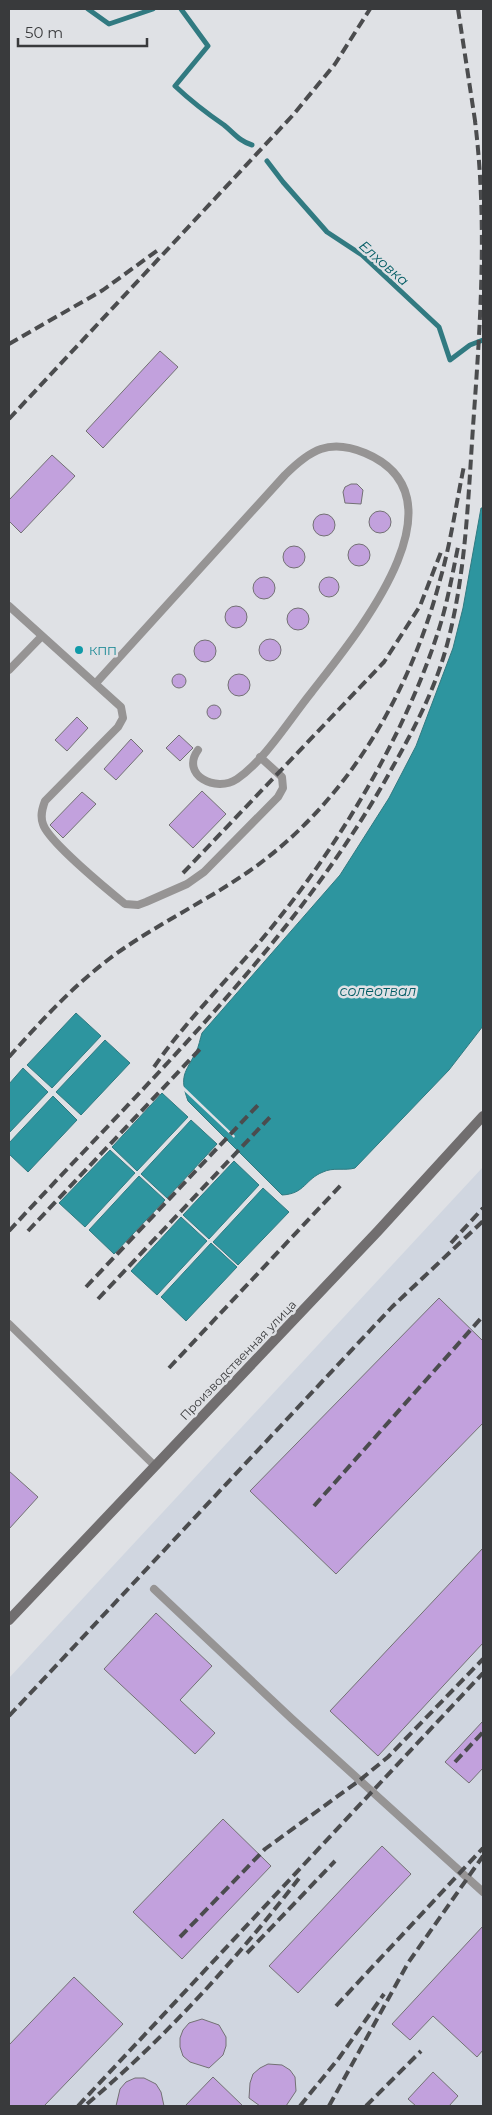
<svg xmlns="http://www.w3.org/2000/svg" width="492" height="2115" font-family="Montserrat,sans-serif">
<style>
.built{fill:#d0d6e0}
.water{fill:#2d959f;stroke:#317a81}
.pier{fill:#dfe1e5}
.lines{fill:none;stroke-linecap:round;stroke-linejoin:round}
.stream{stroke:#317a81;stroke-width:5}
.building{fill:#c2a1dd;stroke:#737174}
.lane{stroke:#969494;stroke-width:8}
.secondary{stroke:#716e6f;stroke-width:10}
.rail{stroke:#4b4c4e;stroke-width:4;stroke-dasharray:10 5;stroke-linecap:butt}
.culture-dot{fill:#0f9aa8;stroke:#dfe1e5;stroke-width:2}
.labels{text-anchor:middle;dominant-baseline:central;stroke-width:5;stroke-linejoin:round;paint-order:stroke}
.culture-label{font-size:12px;fill:#0d838f;stroke:#dfe1e5;text-anchor:start}
.street-label{font-size:12px;fill:#393a3c;stroke:#dfe1e5}
.water-label{font-size:14px;font-style:italic;fill:#005b63;stroke:#dfe1e5}
</style>
<rect width="100%" height="100%" fill="#dfe1e5"/>
<path class="built" d="M483,1167V2106H9V1678Z"/>
<path class="water" d="M481,508H483V1026L449,1070L355,1168C345,1171 333,1167 323,1172C305,1179 305,1194 282,1195L188,1101C179,1076 185,1073 196,1052C199,1046 200,1039 202,1033L340,875L389,798L416,746L453,648L463,608Z
M76,1013L101,1036L52,1088L27,1065Z
M105,1040L130,1063L81,1115L56,1092Z
M23,1068L48,1092L9,1133V1084Z
M162,1093L188,1117L137,1171L112,1147Z
M53,1096L77,1120L28,1172L9,1154V1143Z
M191,1120L217,1144L167,1198L141,1174Z
M110,1150L135,1173L85,1227L59,1203Z
M234,1161L259,1185L209,1239L183,1215Z
M139,1176L165,1200L114,1254L89,1230Z
M263,1188L289,1212L238,1265L213,1242Z
M181,1217L207,1241L157,1295L131,1271Z
M211,1243L237,1267L186,1321L161,1297Z"/>
<path class="pier" d="M181,1084L235,1136L234,1138L181,1088Z"/>
<g class="lines">
<path class="stream" d="M88,9L109,24L153,9
M181,9L208,46L175,86C192,102 205,112 224,125C234,133 239,141 252,145
M267,161L283,182L327,232L362,255L439,327L450,360L470,345L483,340"/>
</g>
<path class="building" d="M160,351L178,367L103,448L86,431Z
M52,455L75,476L21,533L9,521V500Z
M351,484H357L363,490L361,504L345,503L343,492L345,487Z
M369 522a11 11 0 1 1 22 0a11 11 0 1 1-22 0Z
M313 525a11 11 0 1 1 22 0a11 11 0 1 1-22 0Z
M348 555a11 11 0 1 1 22 0a11 11 0 1 1-22 0Z
M283 557a11 11 0 1 1 22 0a11 11 0 1 1-22 0Z
M319 587a10 10 0 1 1 20 0a10 10 0 1 1-20 0Z
M253 588a11 11 0 1 1 22 0a11 11 0 1 1-22 0Z
M225 617a11 11 0 1 1 22 0a11 11 0 1 1-22 0Z
M287 619a11 11 0 1 1 22 0a11 11 0 1 1-22 0Z
M259 650a11 11 0 1 1 22 0a11 11 0 1 1-22 0Z
M194 651a11 11 0 1 1 22 0a11 11 0 1 1-22 0Z
M172 681a7 7 0 1 1 14 0a7 7 0 1 1-14 0Z
M228 685a11 11 0 1 1 22 0a11 11 0 1 1-22 0Z
M207 712a7 7 0 1 1 14 0a7 7 0 1 1-14 0Z
M77,717L88,728L67,751L55,740Z
M179,735L193,748L180,761L166,748Z
M131,739L143,751L116,780L104,769Z
M202,791L226,814L193,848L169,825Z
M82,792L96,804L63,838L50,825Z
M439,1298L483,1341V1423L336,1574L250,1491Z
M9,1471L38,1497L9,1529Z
M483,1548V1643L378,1756L330,1711Z
M156,1613L212,1666L180,1700L215,1733L195,1754L104,1669Z
M483,1721V1768L469,1783L445,1762Z
M223,1819L271,1866L182,1959L133,1912Z
M382,1846L411,1874L298,1993L269,1966Z
M483,1926V2050L477,2057L433,2016L410,2040L392,2024Z
M74,1977L123,2024L44,2106H9V2045Z
M202,2019L219,2025L226,2037V2046L223,2055L209,2068L190,2062L183,2056L180,2047V2038L183,2030L189,2023Z
M268,2064L282,2065L290,2070L295,2077L296,2091L286,2106H260L249,2098L250,2083L253,2074L260,2068Z
M433,2072L458,2096L449,2106H416L408,2099Z
M213,2077L243,2106H185Z
M135,2078H144L156,2084L161,2092L164,2106H116L120,2089L126,2082Z"/>
<g class="lines">
<path class="lane" d="M9,606L121,707L123,718L118,727L45,801C42,809 40,816 43,824C48,841 109,891 125,904L138,905L146,902L187,884L204,872L278,797L283,788L282,777L260,757
M9,670L41,637
M96,683L285,475C310,450 329,438 365,453C473,498 351,641 311,693C290,719 265,760 237,779C216,793 180,775 198,750
M9,1324L155,1466
M154,1589L292,1719L483,1892"/>
<path class="secondary" d="M9,1620L378,1231L483,1116"/>
<path class="rail" d="M458,9L476,127
M9,344L103,290L158,250
M9,419L293,115L335,64L370,9
M183,873L384,662L420,606L441,552
M9,1057C40,1022 71,988 109,959C153,926 203,903 248,872C346,804 410,694 440,580C451,542 456,504 464,466
M154,1067C190,1015 237,971 276,922C342,840 406,732 438,632C447,605 452,576 458,547
M9,1231C142,1087 288,951 386,779C409,738 432,697 445,652C467,575 468,493 474,413C481,315 487,218 475,121
M28,1231L201,1048
M451,1243L483,1208
M86,1287L259,1104
M98,1299L271,1116
M169,1368L341,1185
M314,1506L483,1316
M9,1716L392,1307L483,1221
M455,1762L483,1732
M180,1937L265,1849L360,1780L388,1757L483,1659
M247,1953L335,1861
M336,2006L483,1848
M87,2104C166,2037 237,1959 300,1877
M78,2106L483,1673
M300,2106L339,2058L384,1994
M329,2106L408,1963L483,1856
M366,2106L421,2051"/>
</g>
<circle class="culture-dot" cx="79" cy="650" r="5"/>
<g class="labels">
<g class="culture-label">
<text x="89" y="650">КПП</text>
</g>
<g class="street-label">
<text transform="translate(238 1360) rotate(-46)">Производственная улица</text>
</g>
<g class="water-label">
<text transform="translate(384 263) rotate(41)">Елховка</text>
<text x="378" y="991">солеотвал</text>
</g>
</g>
<rect width="492" height="2115" fill="none" stroke="#393a3c" stroke-width="20"/>
<path d="M18 38v8h129v-8" fill="none" stroke="#393a3c" stroke-width="2.5"/>
<text x="25" y="38" font-size="15" fill="#393a3c" stroke="#dfe1e5" stroke-width="4" paint-order="stroke">50 m</text>
</svg>
